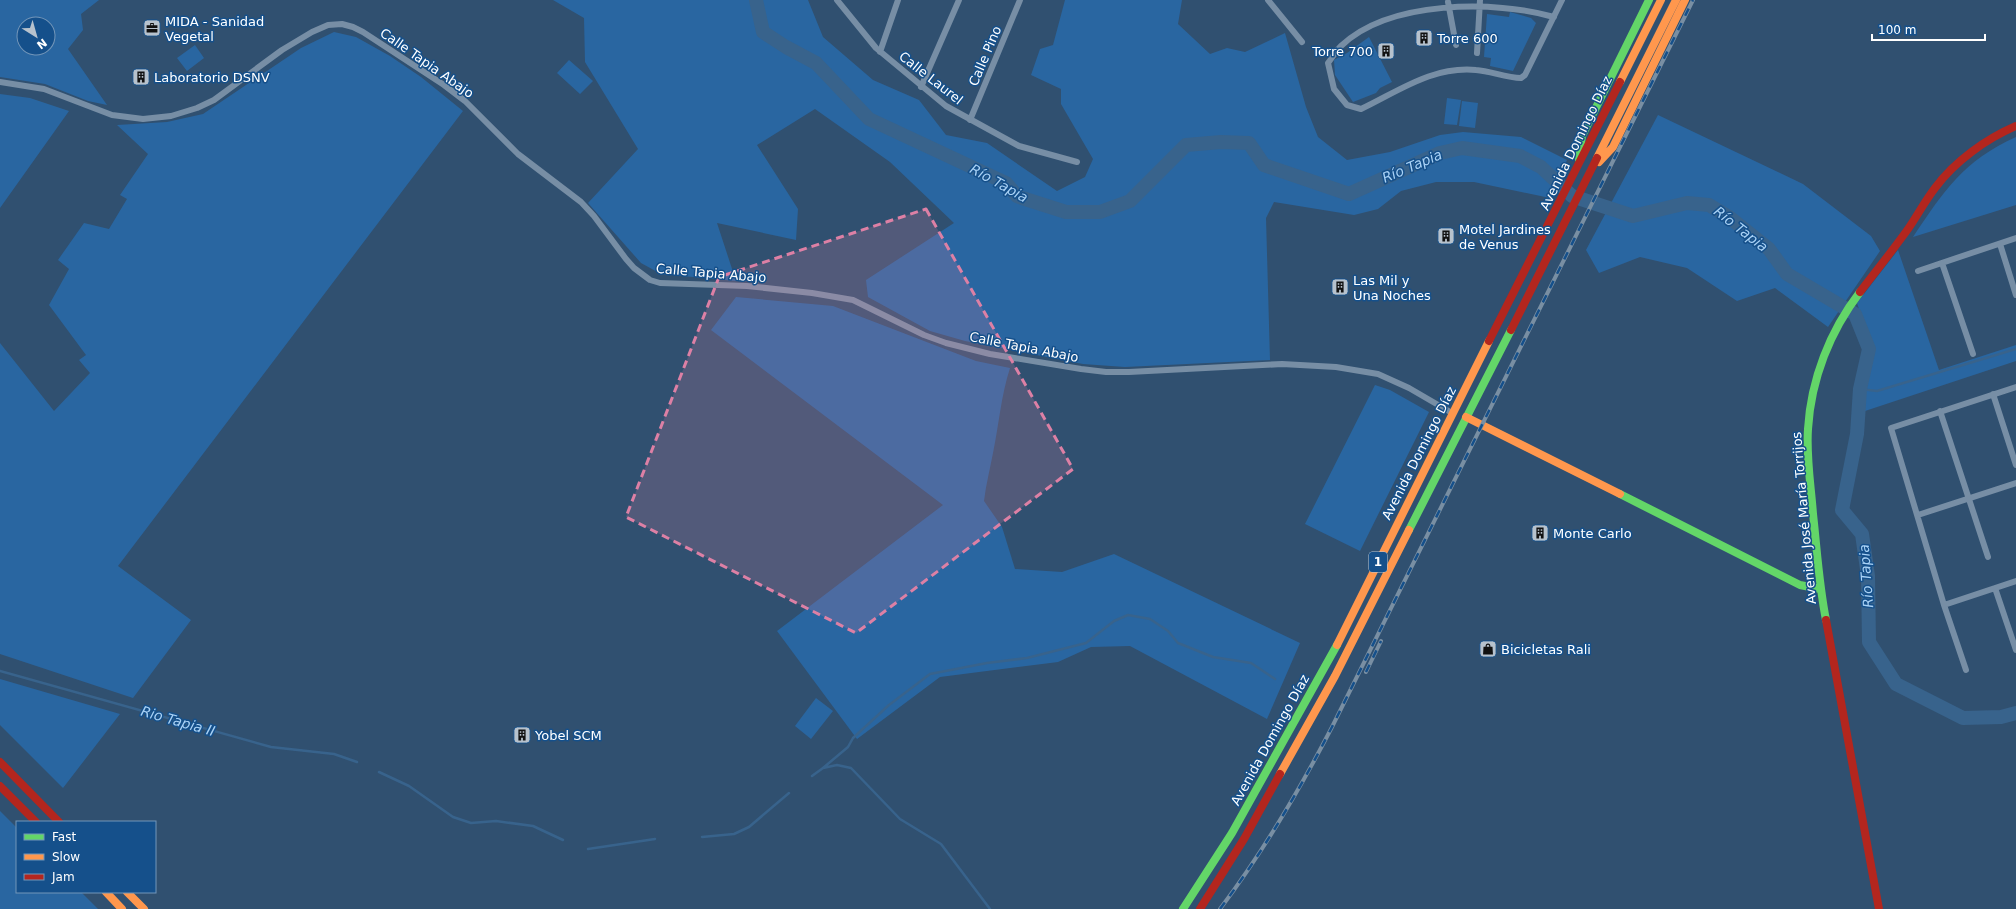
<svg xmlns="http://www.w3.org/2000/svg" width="2016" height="909" font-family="'DejaVu Sans',sans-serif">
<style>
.green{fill:#2966a1;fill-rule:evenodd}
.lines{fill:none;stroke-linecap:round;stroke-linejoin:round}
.stream{stroke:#38638c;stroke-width:2.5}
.river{stroke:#38638c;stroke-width:14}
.street{stroke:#778ea5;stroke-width:6}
.fast{stroke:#63d668;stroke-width:8}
.slow{stroke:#ff974d;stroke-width:8}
.jam{stroke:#b3261e;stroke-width:8}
.rail-casing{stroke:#798fa3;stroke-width:4}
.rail{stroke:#15508b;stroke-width:2.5;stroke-dasharray:8;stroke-linecap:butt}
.marked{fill:#dd80a5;fill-opacity:0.2;stroke:#dd80a5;stroke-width:3;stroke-dasharray:8 5;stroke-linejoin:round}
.labels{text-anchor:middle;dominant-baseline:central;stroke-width:3;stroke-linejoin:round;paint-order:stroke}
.shield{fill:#15508b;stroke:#b9cadc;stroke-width:1}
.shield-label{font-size:12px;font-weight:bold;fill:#fff}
.poi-label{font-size:13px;fill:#fff;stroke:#15508b;text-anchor:start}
.street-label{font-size:13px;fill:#fff;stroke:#15508b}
.water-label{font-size:14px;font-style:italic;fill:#a9d2f6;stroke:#15508b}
</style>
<rect width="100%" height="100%" fill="#305070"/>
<path class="green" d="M0,0H99L81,14L83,30L68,49L107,105L88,101L45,84L0,77ZM24,24H48V48H24Z
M553,0H808L823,37L873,80L919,100L946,135L987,143L1057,191L1085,177L1093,159L1061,104V89L1031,75L1040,49L1053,45L1065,0H1182L1178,24L1210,54L1227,48L1245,52L1285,33L1306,107L1318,137L1347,160L1390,152L1440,135L1463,132L1521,137L1567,160L1550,198L1474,182H1436L1401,191L1378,209L1354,215L1274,202L1266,218L1270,360L1125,367L1083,364L965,341L930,331L868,297L866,280L954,223L890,162L815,109L757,145L798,209L796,240L717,223L736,281L661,274L641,263L588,203L638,149L585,62L584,18Z
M1510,12L1531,18L1536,23L1513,71L1490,66L1491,58L1484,57L1487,14L1509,17Z
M334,32L356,37L390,56L421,77L463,111L118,566L191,620L133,698L0,654V343L54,411L90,373L79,360L86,355L49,305L69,269L58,260L84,223L109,229L127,199L120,195L148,154L117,125L167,122L203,114L301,48Z
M1369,37L1392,82L1380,88L1376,93L1353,102L1335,75L1334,60L1347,53Z
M195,45L204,58L187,71L177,58Z
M569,60L593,81L580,94L557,73Z
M0,94L30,98L69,111L0,208Z
M1447,98L1461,100L1457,125L1444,124Z
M1462,101L1478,103L1475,128L1459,126Z
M1658,115L1803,184L1871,236L1880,251L1828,327L1775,288L1737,301L1687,268L1640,257L1599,273L1586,250Z
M2016,137V205L1913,237C1944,191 1963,161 2016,137Z
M1898,250L1939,370L2016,345V361L1862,412L1870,342L1857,303Z
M736,297L833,306L976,361L1010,368C1001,396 999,424 993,453C990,469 986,484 984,501L1002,527L1015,569L1062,572L1114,554L1300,643L1267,719L1130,646L1091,647L1058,662L940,677L857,739L777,631L943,505L711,330Z
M1375,385L1390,390L1429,412L1360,551L1305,524Z
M0,679L120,714L63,788L0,725Z
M816,698L833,711L811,739L795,726Z
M0,811L17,828V892H81L98,909H0Z"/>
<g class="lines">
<path class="stream" d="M1860,389L1877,391L2016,349
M0,671L271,747L334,754L357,762
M823,768L848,747L853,738L889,705L930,674L987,663L1027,658L1086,643L1114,621L1128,615L1150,619L1168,631L1178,643L1213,657L1251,663L1275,679
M379,772L409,786L453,817L471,823L496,821L533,826L563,840
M812,776L823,768L837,765L851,768L900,819L941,844L990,909
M702,837L734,834L749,827L789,793
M588,849L655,839"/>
<path class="river" d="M756,0L763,32L786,47L816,63L869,119L1006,183L1017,196L1022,198L1066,212H1100L1130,201L1186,145L1221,142L1249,143L1264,165L1349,194L1440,153L1462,148L1520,156L1541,167L1572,196L1633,216L1687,203L1709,205L1729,217L1769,249L1787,274L1855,314L1869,349L1860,389L1857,434L1842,510L1862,534L1868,576L1869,642L1896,684L1963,718L2001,717L2016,713"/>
<path class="street" d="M837,0L876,48L946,106L1019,146L1077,162
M1268,0L1302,42
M1448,2L1456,45
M1554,17C1495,0 1389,0 1341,46C1336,51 1332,58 1328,63L1334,89L1347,105L1361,109C1399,91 1432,66 1476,70C1491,71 1506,78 1521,78L1525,75L1562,0
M880,52L898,0
M1477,53L1480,0
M0,82L44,89L112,115L143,119L171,116L197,108L214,100L282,50L312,32L328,25L342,24L353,27L363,32L444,85L465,101L518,154L581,202L594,216L626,259L634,268L650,280L660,283L747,286L812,293L853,300L924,335L946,343L990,354L1081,369L1106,372H1129L1282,364L1336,367L1378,374L1409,388L1452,413
M921,87L959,0
M970,120L1020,0
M2000,244L2016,295
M1942,263L1973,354
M1918,271L2016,238
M1993,394L2016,465
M1940,411L1988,557
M1918,515L2016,483
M1995,588L2016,650
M1944,605L2016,581
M1966,670L1944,605L1891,428L2016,387"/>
<path class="fast" d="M1579,159L1582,136L1649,0
M1620,494L1800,585L1820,589
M1409,530L1511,330
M1826,620C1819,585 1817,550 1813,514C1811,486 1806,457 1808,429C1811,379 1830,331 1860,292
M1183,909L1232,833L1337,645"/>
<path class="slow" d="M1620,82L1661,0
M1597,158L1676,0
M1599,162L1613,147L1685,0
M1466,417L1620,494
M1337,645L1489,341
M1280,774L1335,676L1409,530
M106,892L122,909
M127,892L144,909"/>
<path class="jam" d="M1860,292C1876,271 1893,250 1908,229C1917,216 1925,201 1935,188C1955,161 1986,139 2016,126
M1511,330L1597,158
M1489,341L1620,82
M1826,620L1879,909
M0,762L59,822
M0,786L36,822
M1200,909L1244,839L1280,774"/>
<g class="rail-casing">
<path id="rail" d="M1366,672L1381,641
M1220,909C1263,852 1299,791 1332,727L1693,0"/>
</g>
<use href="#rail" class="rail"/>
</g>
<path class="marked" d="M926,209L1073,469L856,633L626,517L719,277Z"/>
<defs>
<g id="office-square" transform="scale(0.9)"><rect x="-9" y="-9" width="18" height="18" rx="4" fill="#b7c2cd" stroke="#15508b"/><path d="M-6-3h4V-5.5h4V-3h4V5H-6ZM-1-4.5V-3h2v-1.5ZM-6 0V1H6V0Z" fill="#111"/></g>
<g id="building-square" transform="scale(0.9)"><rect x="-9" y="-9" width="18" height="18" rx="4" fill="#b7c2cd" stroke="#15508b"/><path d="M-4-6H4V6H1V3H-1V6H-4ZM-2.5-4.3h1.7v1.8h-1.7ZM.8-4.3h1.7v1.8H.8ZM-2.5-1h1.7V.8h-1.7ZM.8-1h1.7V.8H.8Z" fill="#111"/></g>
<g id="shop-square" transform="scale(0.9)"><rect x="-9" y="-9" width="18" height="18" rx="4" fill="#b7c2cd" stroke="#15508b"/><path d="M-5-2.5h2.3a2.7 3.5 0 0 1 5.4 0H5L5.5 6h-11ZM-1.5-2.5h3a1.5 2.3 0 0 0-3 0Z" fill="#111"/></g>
</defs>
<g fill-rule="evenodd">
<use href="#office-square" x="152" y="28"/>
<use href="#building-square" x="1424" y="38"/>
<use href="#building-square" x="1386" y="51"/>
<use href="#building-square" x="141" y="77"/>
<use href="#building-square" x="1446" y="236"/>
<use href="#building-square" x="1340" y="287"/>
<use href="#building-square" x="1540" y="533"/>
<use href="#shop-square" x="1488" y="649"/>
<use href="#building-square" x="522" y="735"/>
</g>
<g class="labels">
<rect class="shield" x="1369" y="552" width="18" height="20" rx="3"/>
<g class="shield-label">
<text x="1378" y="562">1</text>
</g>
<g class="poi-label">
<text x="165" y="21">MIDA - Sanidad<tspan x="165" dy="15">Vegetal</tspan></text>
<text x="1437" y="38">Torre 600</text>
<text x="1373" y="51" text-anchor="end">Torre 700</text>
<text x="154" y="77">Laboratorio DSNV</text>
<text x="1459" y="229">Motel Jardines<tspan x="1459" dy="15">de Venus</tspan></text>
<text x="1353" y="280">Las Mil y<tspan x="1353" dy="15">Una Noches</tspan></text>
<text x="1553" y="533">Monte Carlo</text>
<text x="1501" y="649">Bicicletas Rali</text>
<text x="535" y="735">Yobel SCM</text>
</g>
<g class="street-label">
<text transform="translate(985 56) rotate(-67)">Calle Pino</text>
<text transform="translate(427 63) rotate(35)">Calle Tapia Abajo</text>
<text transform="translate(931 78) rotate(38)">Calle Laurel</text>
<text transform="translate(1576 143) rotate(-64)">Avenida Domingo Díaz</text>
<text transform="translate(711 273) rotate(5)">Calle Tapia Abajo</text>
<text transform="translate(1024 347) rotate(11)">Calle Tapia Abajo</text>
<text transform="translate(1419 453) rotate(-63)">Avenida Domingo Díaz</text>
<text transform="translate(1804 518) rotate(-95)">Avenida José María Torrijos</text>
<text transform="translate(1270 740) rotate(-61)">Avenida Domingo Díaz</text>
</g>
<g class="water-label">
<text transform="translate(1412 166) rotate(-23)">Río Tapia</text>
<text transform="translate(999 183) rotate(29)">Río Tapia</text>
<text transform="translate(1741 229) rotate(38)">Río Tapia</text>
<text transform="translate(1866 576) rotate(-94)">Río Tapia</text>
<text transform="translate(178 721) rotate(16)">Rio Tapia II</text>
</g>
</g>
<rect x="16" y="821" width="140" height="72" fill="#15508b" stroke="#7396b9"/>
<rect x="24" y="834" width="20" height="6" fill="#63d668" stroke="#7396b9"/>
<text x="52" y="841" font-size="12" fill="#ffffff">Fast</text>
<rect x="24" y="854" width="20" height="6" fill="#ff974d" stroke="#7396b9"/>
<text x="52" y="861" font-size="12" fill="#ffffff">Slow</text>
<rect x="24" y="874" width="20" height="6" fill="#b3261e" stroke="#7396b9"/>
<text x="52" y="881" font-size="12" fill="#ffffff">Jam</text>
<g transform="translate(36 36) rotate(143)"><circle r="19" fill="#15508b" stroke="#7396b9"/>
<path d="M0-3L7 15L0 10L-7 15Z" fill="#b7c2cd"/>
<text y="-6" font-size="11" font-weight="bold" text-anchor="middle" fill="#ffffff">N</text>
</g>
<path d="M1872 34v6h113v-6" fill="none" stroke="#ffffff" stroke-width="2"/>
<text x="1878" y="34" font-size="12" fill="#ffffff" stroke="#15508b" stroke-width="3" paint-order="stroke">100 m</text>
</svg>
